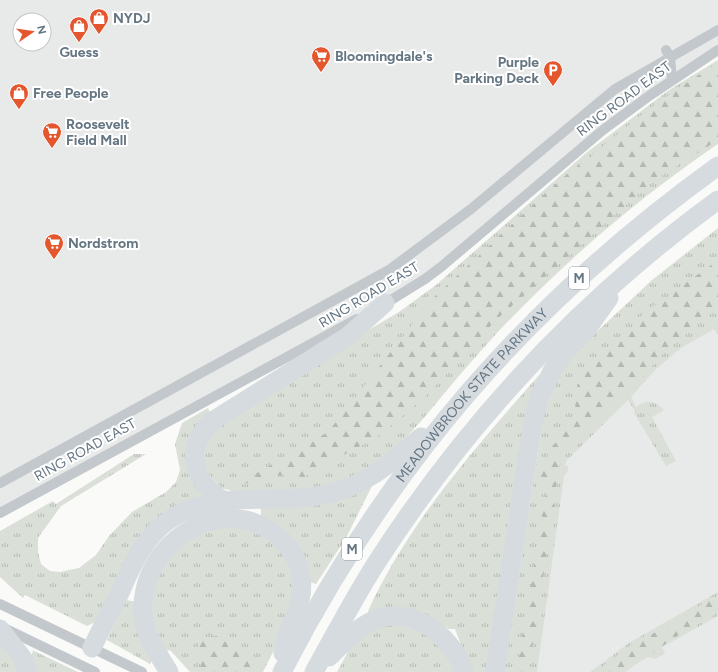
<svg xmlns="http://www.w3.org/2000/svg" width="718" height="672" font-family="Figtree,sans-serif">
<style>
.built{fill:#e8e9e9;fill-rule:evenodd}
.grass{fill:url(#grass-tufts)}
.forest{fill:url(#forest-firs)}
.lines{fill:none;stroke-linecap:round;stroke-linejoin:round}
.minor{stroke:#c3c8cc;stroke-width:10}
.motorway{stroke:#d6dbdf;stroke-width:19}
.labels{text-anchor:middle;dominant-baseline:central;stroke-width:4;stroke-linejoin:round;paint-order:stroke}
.shield{fill:#fff;stroke:#939fa8;stroke-width:1}
.shield-label{font-size:13px;font-weight:bold;fill:#657683}
.poi-label{font-size:14px;font-weight:bold;fill:#657683;stroke:#fff;text-anchor:start}
.street-label{font-size:14px;fill:#657683;stroke:#fff}
</style>
<defs>
<pattern id="grass-tufts" width="24" height="20" patternUnits="userSpaceOnUse"><rect width="24" height="20" fill="#dadfd7"/><path d="M3 7l-1-3M5 7V3M7 7l1-3M15 17l-1-3M17 17v-4M19 17l1-3" fill="none" stroke="#b4b9b4"/></pattern>
<pattern id="forest-firs" width="22" height="20" patternUnits="userSpaceOnUse"><rect width="22" height="20" fill="#dadfd7"/><path d="M5 1l3.5 6h-7zM16 11l3.5 6h-7z" fill="#b4b9b4"/></pattern>
</defs>
<rect width="100%" height="100%" fill="#fafaf8"/>
<path class="built" d="M0,0H718V50L672,80L425,279L0,513ZM20,20H44V44H20Z
M718,317V672H531L564,462L621,390Z"/>
<path class="grass" d="M718,60V144C638,198 563,263 496,334C478,354 460,374 443,395C416,427 391,460 352,478C316,493 270,490 232,491L221,488L204,469V441L210,431L343,345L399,312L436,285L586,153L669,90Z
M718,228V335L714,329L681,348L655,370L631,397L636,407C646,399 655,400 664,410L652,417L676,461L666,466L634,413L635,411L628,400L567,460L565,465L568,466V471L564,476L537,672H504L544,412L559,370L588,340L652,280Z
M539,375L543,379L491,672H471L455,629H449L428,616L371,615L368,611C408,523 476,447 539,375Z
M208,408L211,415L200,424L206,494L189,500L97,621L87,626L25,595L23,598L0,577V531L53,501L56,504L134,454H146L61,506L38,538V552L41,564L50,571L60,572L79,568L96,555L109,536L132,512L166,492L176,482L180,470L175,444L182,423Z
M373,484L346,538L316,584L310,582L261,518V504Z
M230,525L269,536L294,565L295,608L263,672H190L170,650L166,651C161,641 155,630 153,619C149,589 162,558 186,540C196,533 218,529 230,525Z
M718,592V616L662,647L665,653L655,659L648,657L622,672H590L629,643Z
M126,600L137,602L135,621L140,623L152,660L150,664L107,640Z
M388,623L428,631L459,672H337L350,648L366,631Z
M0,638L24,672H0Z
M32,650L78,672H37L30,656L33,652Z"/>
<path class="forest" d="M718,62V140L653,181L498,318L426,396L380,435L304,477L275,475L233,487L328,432L433,298L560,180L658,102Z
M718,260V311L703,315L666,350L633,388L564,451L557,475L553,516L528,672H516L546,495L540,472L551,448L574,421L577,386L586,367L606,356L614,341L627,333L648,308L665,301L686,283Z
M718,597V613L686,630L625,672H595L635,642L667,627L712,598Z
M226,635L239,640L253,672H201L198,645L209,637Z"/>
<g class="lines">
<path class="minor" d="M666,50L670,57L672,80
M383,305L425,279L441,267L603,130L649,96L718,50
M0,483L389,270L471,209L615,89L718,30
M0,513L357,319
M0,604L142,672
M4,628L95,672"/>
<g class="motorway">
<path d="M224,501C191,480 183,447 214,420L348,336L385,303"/>
<path d="M0,629L22,657L28,672"/>
<path d="M92,648C100,631 109,614 118,597C129,573 139,547 158,529C205,484 275,508 332,493C370,483 392,461 421,437"/>
<path d="M329,657C343,644 356,628 374,620C413,605 453,636 464,672"/>
<path d="M169,672C162,660 153,648 148,635C120,557 219,480 282,540C292,550 300,564 301,577C304,596 297,610 291,627C287,635 285,645 283,653"/>
<path id="s1" d="M282,672C389,463 528,303 718,166"/>
<path d="M314,672C334,636 353,600 375,565C466,423 581,300 718,200"/>
<path d="M495,672L531,434L538,400L552,371L564,353L587,329L609,298"/>
</g>
</g>
<defs>
<g id="shop-pin" transform="scale(1)"><path d="M0 17L-7.5 6A9.5 9.5 0 1 1 7.5 6Z" fill="#e4572e" stroke="#fff"/><path d="M-5-2.5h2.3a2.7 3.5 0 0 1 5.4 0H5L5.5 6h-11ZM-1.5-2.5h3a1.5 2.3 0 0 0-3 0Z" fill="#fff"/></g>
<g id="supermarket-pin" transform="scale(1)"><path d="M0 17L-7.5 6A9.5 9.5 0 1 1 7.5 6Z" fill="#e4572e" stroke="#fff"/><path d="M-6-5.5h2.5l.6 2H6L4.5 2H-2.5L-4.4-4H-6ZM-1.5 3.2a1.3 1.3 0 1 0 .1 0ZM3 3.2a1.3 1.3 0 1 0 .1 0Z" fill="#fff"/></g>
<g id="parking-pin" transform="scale(1)"><path d="M0 17L-7.5 6A9.5 9.5 0 1 1 7.5 6Z" fill="#e4572e" stroke="#fff"/><path d="M-3.5-5.5H1a3.5 3.5 0 0 1 0 7H-1V5.5H-3.5ZM-1-3.4V-.6H.8a1.4 1.4 0 0 0 0-2.8Z" fill="#fff"/></g>
</defs>
<g fill-rule="evenodd">
<use href="#shop-pin" x="99" y="18"/>
<use href="#shop-pin" x="79" y="26"/>
<use href="#supermarket-pin" x="321" y="56"/>
<use href="#parking-pin" x="553" y="70"/>
<use href="#shop-pin" x="19" y="93"/>
<use href="#supermarket-pin" x="52" y="132"/>
<use href="#supermarket-pin" x="54" y="243"/>
</g>
<g class="labels">
<g class="shield">
<rect x="569" y="267" width="20" height="22" rx="3"/>
<rect x="342" y="538" width="20" height="22" rx="3"/>
</g>
<g class="shield-label">
<text x="579" y="278">M</text>
<text x="352" y="549">M</text>
</g>
<g class="poi-label">
<text x="113" y="18">NYDJ</text>
<text x="79" y="52" text-anchor="middle">Guess</text>
<text x="335" y="56">Bloomingdale's</text>
<text x="539" y="62" text-anchor="end">Purple<tspan x="539" dy="16">Parking Deck</tspan></text>
<text x="33" y="93">Free People</text>
<text x="66" y="124">Roosevelt<tspan x="66" dy="16">Field Mall</tspan></text>
<text x="68" y="243">Nordstrom</text>
</g>
<g class="street-label">
<text transform="translate(624 99) rotate(-37)">RING ROAD EAST</text>
<text transform="translate(369 295) rotate(-31)">RING ROAD EAST</text>
<text stroke="none"><textPath href="#s1" startOffset="337">MEADOWBROOK STATE PARKWAY</textPath></text>
<text transform="translate(85 450) rotate(-29)">RING ROAD EAST</text>
</g>
</g>
<g transform="translate(32 32) rotate(77)"><circle r="19" fill="#ffffff" stroke="#c1c8cd"/>
<path d="M0-3L7 15L0 10L-7 15Z" fill="#e4572e"/>
<text y="-6" font-size="11" font-weight="bold" text-anchor="middle" fill="#657683">N</text>
</g>
</svg>
